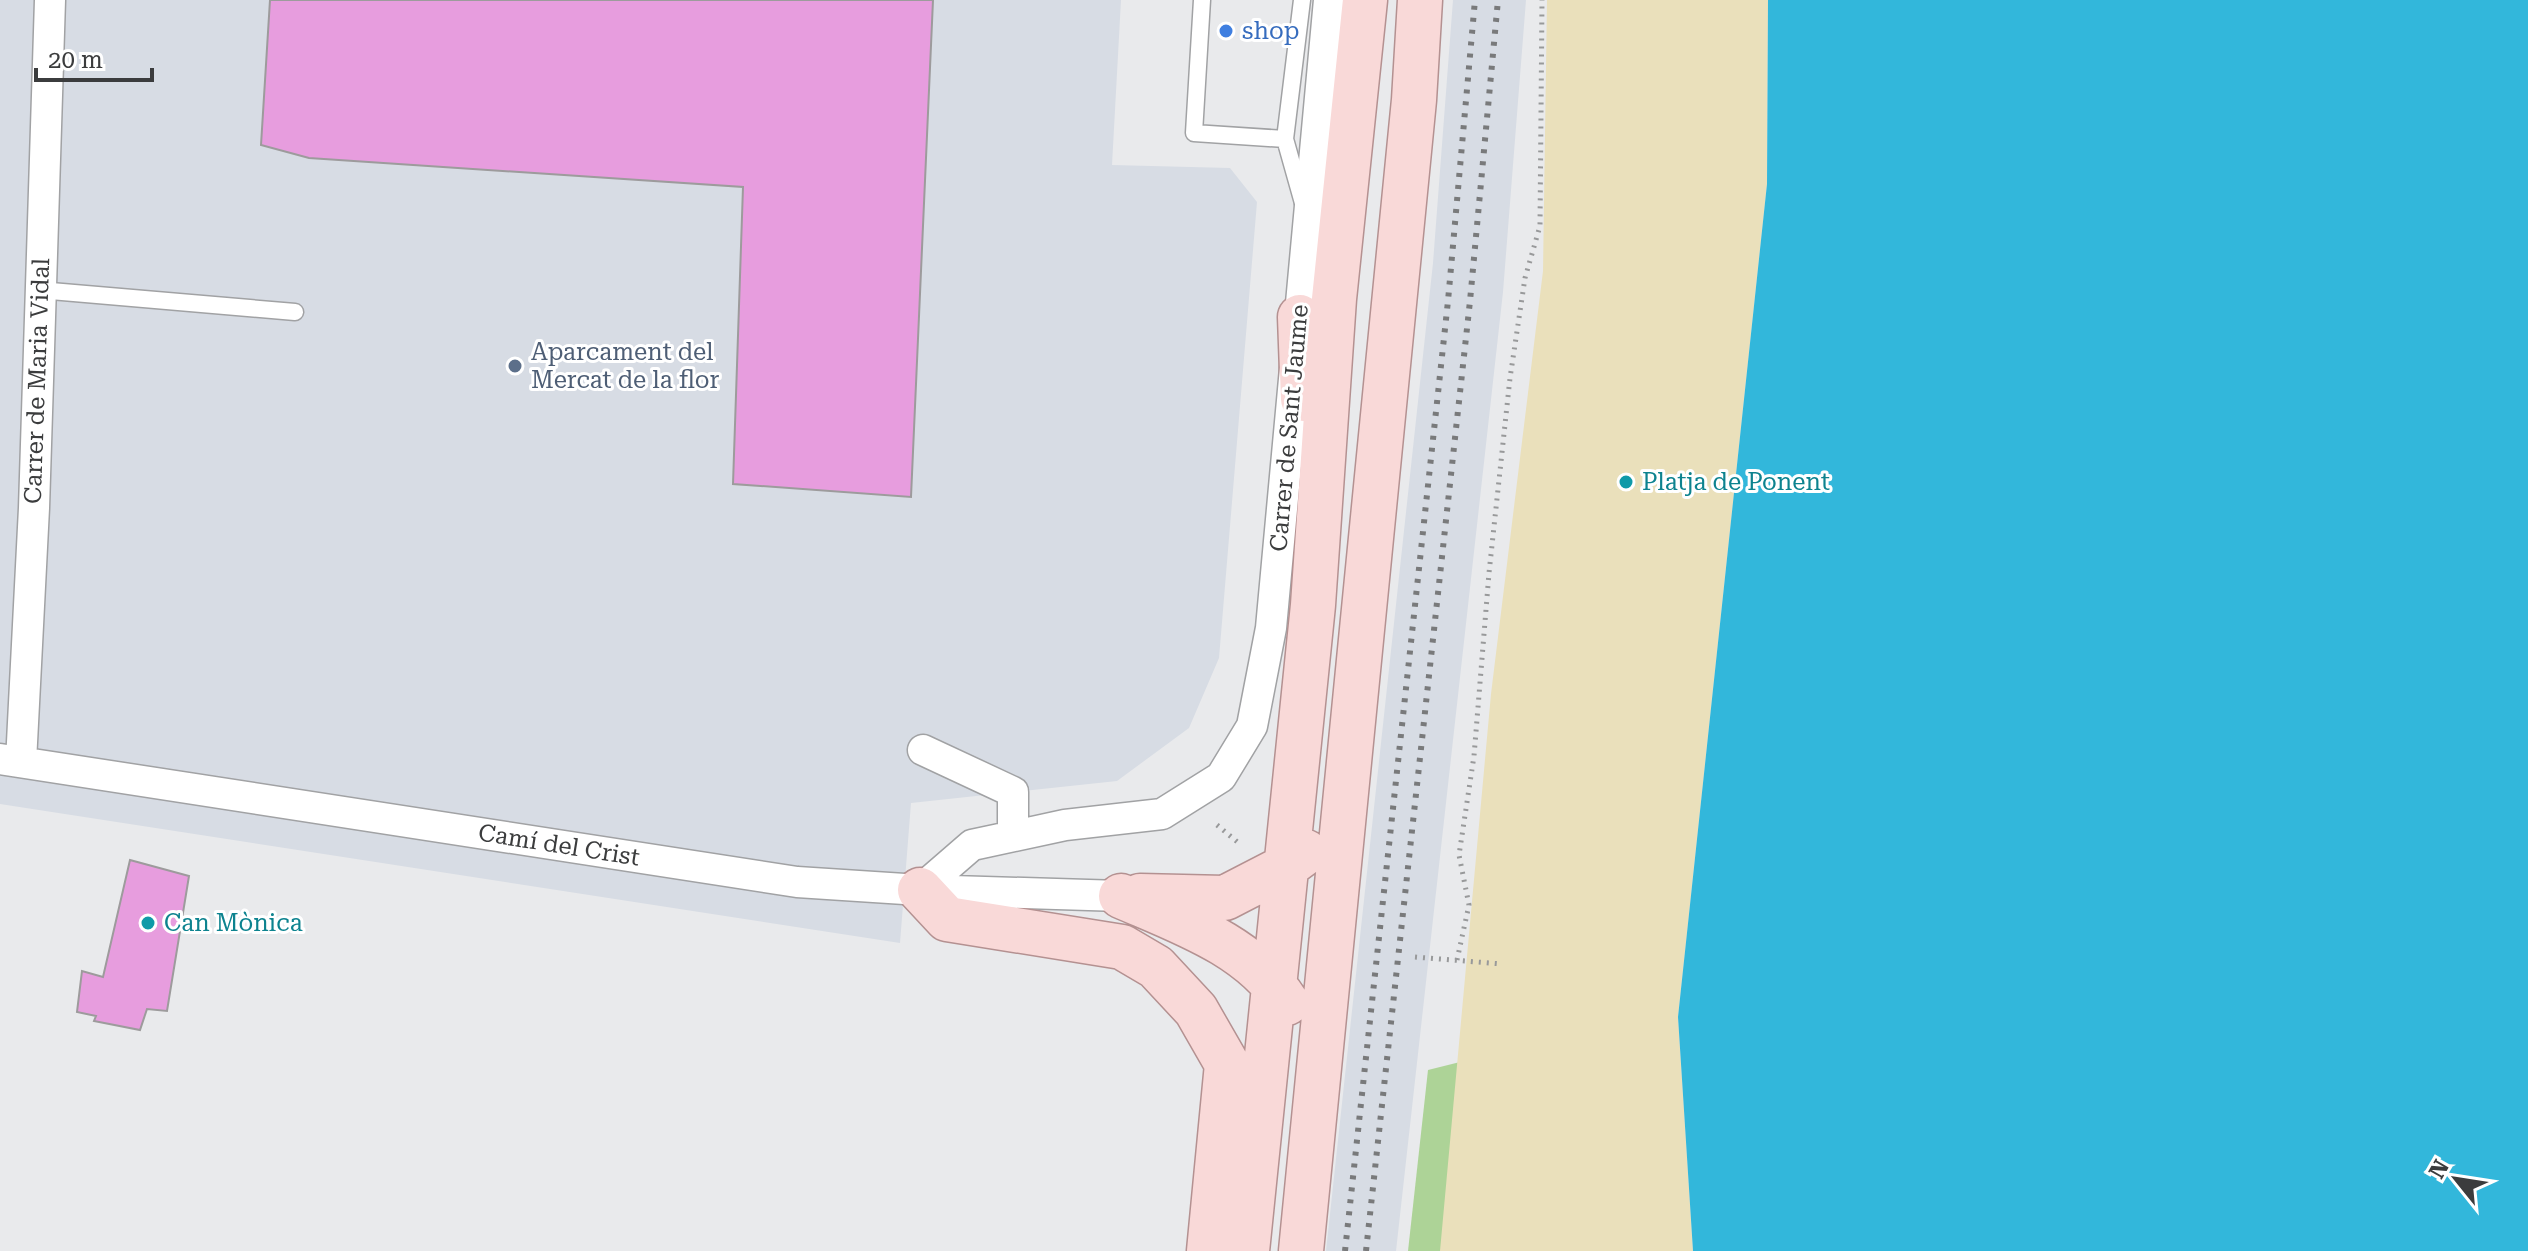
<svg xmlns="http://www.w3.org/2000/svg" width="2528" height="1251" font-family="'Roboto Serif',serif">
<style>
.built{fill:#d7dce4}
.green{fill:#add397}
.sand{fill:#eae0bb}
.water{fill:#32b7db}
.building{fill:#e79dde;stroke:#9d9b9c;stroke-width:2}
.lines{fill:none;stroke-linecap:round;stroke-linejoin:round}
.lane-casing{stroke:#a1a2a4;stroke-width:19}
.street-casing{stroke:#a1a2a4;stroke-width:33}
.primary-casing{stroke:#b49191;stroke-width:47}
.path{stroke:#98999a;stroke-width:5;stroke-dasharray:2 6;stroke-linecap:butt}
.lane{stroke:#fff;stroke-width:16}
.street{stroke:#fff;stroke-width:30}
.primary{stroke:#f9d9d8;stroke-width:44}
.rail{stroke:#797a7b;stroke-width:6;stroke-dasharray:4 8;stroke-linecap:butt}
.shop-dot{fill:#3f7fe0;stroke:#fff;stroke-width:3}
.service-dot{fill:#5c6f8a;stroke:#fff;stroke-width:3}
.culture-dot{fill:#0f9aa8;stroke:#fff;stroke-width:3}
.labels{text-anchor:middle;dominant-baseline:central;stroke-width:6;stroke-linejoin:round;paint-order:stroke}
.shop-label{font-size:24px;fill:#366cbe;stroke:#fff;text-anchor:start}
.service-label{font-size:24px;fill:#4e5e75;stroke:#fff;text-anchor:start}
.street-label{font-size:24px;fill:#3b3c3d;stroke:#fff}
.culture-label{font-size:24px;fill:#0d838f;stroke:#fff;text-anchor:start}
</style>
<rect width="100%" height="100%" fill="#e9eaec"/>
<path class="built" d="M0,0H1121L1112,165L1230,168L1257,202L1219,658L1189,728L1117,781L911,803L900,943L0,804Z
M1453,0H1526L1503,292L1396,1251H1326L1433,263Z"/>
<path class="green" d="M1476,1058L1469,1251H1408L1428,1070Z"/>
<path class="sand" d="M1547,0H1768L1767,184L1678,1017L1693,1251H1440L1491,694L1543,271Z"/>
<path class="water" d="M1768,0H2528V1251H1693L1678,1017L1767,184Z"/>
<path class="building" d="M270,0H933L911,497L733,484L743,187L309,158L261,145Z
M130,860L189,876L167,1011L147,1009L140,1030L94,1021L96,1016L77,1012L82,971L103,977Z"/>
<g class="lines">
<g class="lane-casing">
<path id="lane" d="M1202,0L1194,133L1285,139
M1302,0L1285,139L1303,203
M39,290L295,312"/>
</g>
<g class="street-casing">
<path id="street" d="M923,750L1013,792V836
M0,759L797,882L920,890L1121,896
M21,762L34,508L50,0
M920,890L972,845L1065,825L1162,814L1221,777L1252,726L1271,628L1329,0"/>
</g>
<g class="primary-casing">
<path id="primary" d="M1300,317L1303,399
M920,890L947,919L1122,947L1156,967L1196,1010L1227,1064L1209,1251
M1121,896C1181,922 1251,946 1287,1003
M1140,896L1225,898L1287,866L1306,852
M1247,1251L1313,605L1334,299L1365,0
M1301,1251L1414,100L1420,0"/>
</g>
<path class="path" d="M1217,825L1241,845
M1415,957L1502,964
M1457,960L1469,905L1459,855L1474,756L1489,573L1510,378L1525,278L1540,226L1542,0"/>
<use href="#lane" class="lane"/>
<use href="#street" class="street"/>
<use href="#primary" class="primary"/>
<path class="rail" d="M1345,1251L1448,301L1475,0
M1366,1251L1470,301L1498,0"/>
</g>
<circle class="shop-dot" cx="1226" cy="31" r="8"/>
<circle class="service-dot" cx="515" cy="366" r="8"/>
<g class="culture-dot">
<circle cx="1626" cy="482" r="8"/>
<circle cx="148" cy="923" r="8"/>
</g>
<g class="labels">
<g class="shop-label">
<text x="1242" y="31">shop</text>
</g>
<g class="service-label">
<text x="531" y="352">Aparcament del<tspan x="531" dy="28">Mercat de la flor</tspan></text>
</g>
<g class="street-label">
<text transform="translate(37 381) rotate(-88)">Carrer de Maria Vidal</text>
<text transform="translate(1289 428) rotate(-85)">Carrer de Sant Jaume</text>
<text transform="translate(559 845) rotate(9)">Camí del Crist</text>
</g>
<g class="culture-label">
<text x="1642" y="482">Platja de Ponent</text>
<text x="164" y="923">Can Mònica</text>
</g>
</g>
<g transform="translate(2456 1179) rotate(300)" stroke="#ffffff" stroke-width="6" paint-order="stroke">
<path d="M0-6L14 30L0 20L-14 30Z" fill="#3b3c3d"/>
<text y="-12" font-size="22" font-weight="bold" text-anchor="middle" fill="#3b3c3d">N</text>
</g>
<path d="M36 68v12h116v-12" fill="none" stroke="#3b3c3d" stroke-width="4"/>
<text x="48" y="68" font-size="24" fill="#3b3c3d" stroke="#ffffff" stroke-width="6" paint-order="stroke">20 m</text>
</svg>
